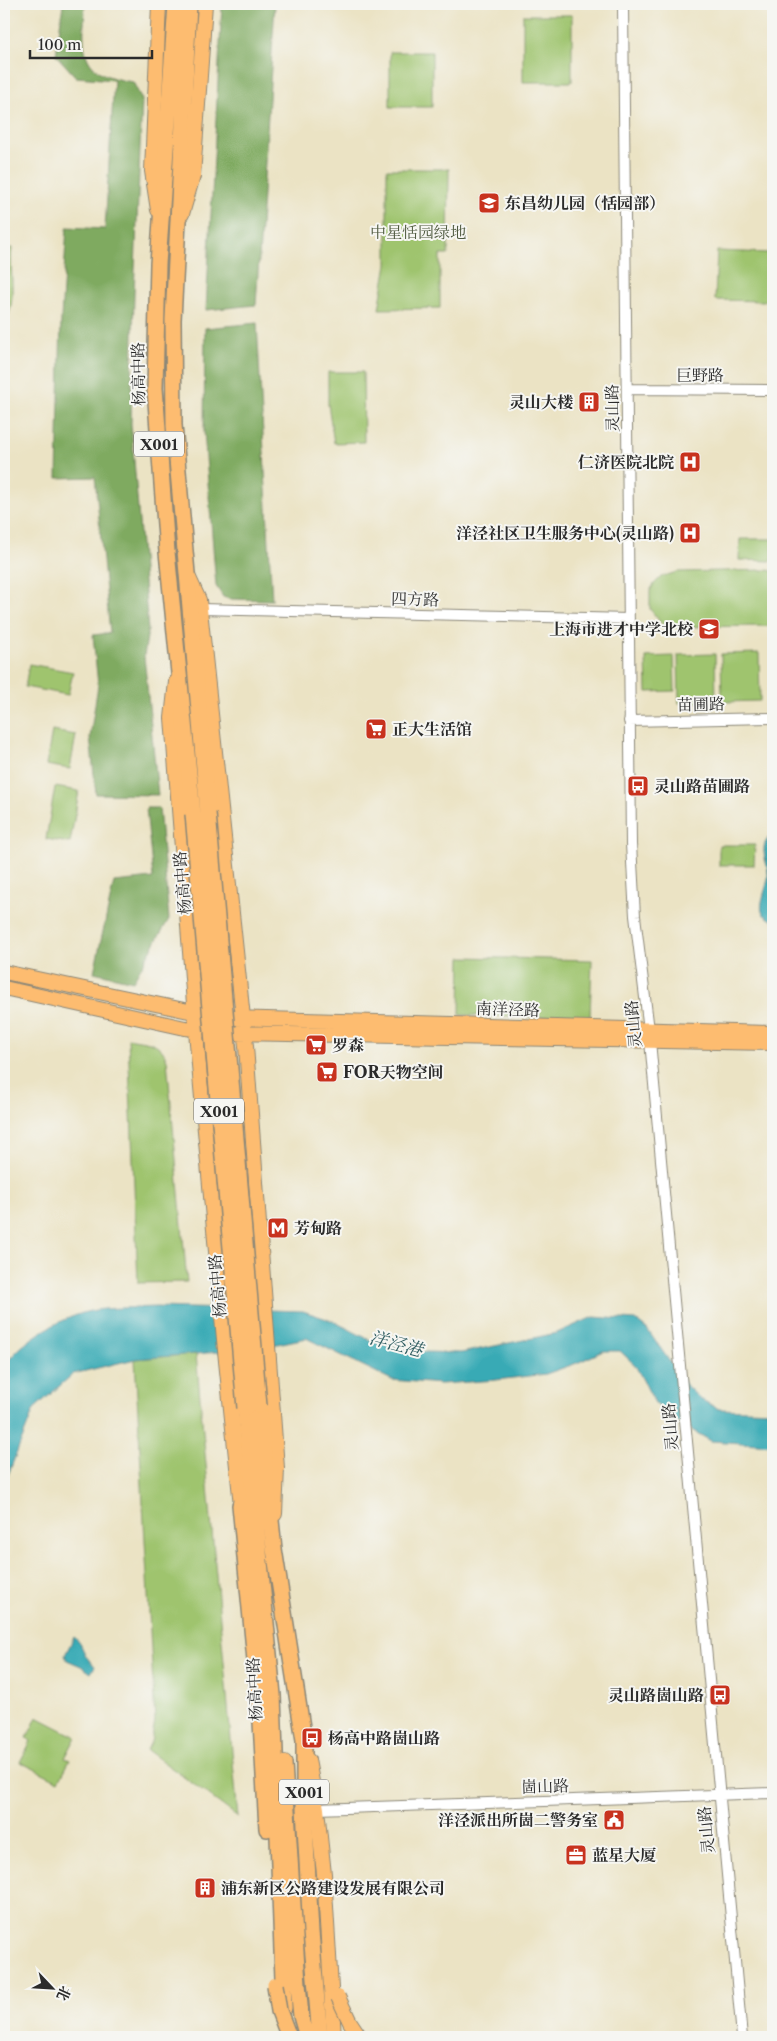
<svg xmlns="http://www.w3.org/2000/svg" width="777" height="2041" font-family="'Libre Caslon Text','Noto Serif SC',serif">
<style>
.green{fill:#9fc46e;stroke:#65784c}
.forest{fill:#7faa61;stroke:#556a46}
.water{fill:#39aab5;stroke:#326a70}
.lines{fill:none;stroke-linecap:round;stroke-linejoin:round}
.minor-casing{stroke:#8b8778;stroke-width:12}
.major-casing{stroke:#8b8778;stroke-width:16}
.highway-casing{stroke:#8b8778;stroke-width:18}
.minor{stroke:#fff;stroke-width:10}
.major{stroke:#fdbc6f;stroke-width:14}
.highway{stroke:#fdbc6f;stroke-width:15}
.major-bridge-casing{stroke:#8b8778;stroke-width:16;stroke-linecap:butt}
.highway-bridge-casing{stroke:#8b8778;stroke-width:18;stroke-linecap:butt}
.major-bridge{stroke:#fdbc6f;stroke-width:14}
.highway-bridge{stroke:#fdbc6f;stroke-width:15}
.labels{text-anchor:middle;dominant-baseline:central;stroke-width:4;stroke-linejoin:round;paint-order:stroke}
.shield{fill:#f6f6f2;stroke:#686867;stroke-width:1}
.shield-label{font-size:15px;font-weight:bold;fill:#2b2b2b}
.poi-label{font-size:16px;font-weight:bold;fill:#2b2b2b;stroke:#f6f6f2;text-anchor:start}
.park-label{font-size:16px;fill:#4e593f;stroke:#f6f6f2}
.street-label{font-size:16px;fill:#2b2b2b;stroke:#f6f6f2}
.water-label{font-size:18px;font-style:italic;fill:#315e62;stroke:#f6f6f2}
</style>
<rect width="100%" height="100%" fill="#f6f6f2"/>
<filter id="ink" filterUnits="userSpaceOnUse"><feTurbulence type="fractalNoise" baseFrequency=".02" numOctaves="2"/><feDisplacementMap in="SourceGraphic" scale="10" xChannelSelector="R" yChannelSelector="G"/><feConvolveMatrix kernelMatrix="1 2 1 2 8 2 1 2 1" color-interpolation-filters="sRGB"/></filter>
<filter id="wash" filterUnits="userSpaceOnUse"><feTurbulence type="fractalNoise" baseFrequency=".0096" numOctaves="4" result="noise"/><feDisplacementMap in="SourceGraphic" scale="20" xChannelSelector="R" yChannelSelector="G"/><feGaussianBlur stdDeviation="1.12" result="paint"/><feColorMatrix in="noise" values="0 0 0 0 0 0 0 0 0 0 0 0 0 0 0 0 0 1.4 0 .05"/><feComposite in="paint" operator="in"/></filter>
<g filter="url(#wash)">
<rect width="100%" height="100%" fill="#ebe3c4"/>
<path class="green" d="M523,15H572V82H523Z
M390,52H432V107H390Z
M387,169H449L448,255H440V308L379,309L387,264Z
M4,248H12C9,277 18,298 4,327Z
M717,251L771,253L773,255V296L765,301L715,300Z
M328,372H363L364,442L334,443L328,404Z
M740,539H773V561L739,560Z
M767,570L773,571V626L669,627L661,623L650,609V591L654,584L661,577L677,572Z
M759,653L760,701L722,702L721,654Z
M715,654L716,702L679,703L678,655Z
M674,656L675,691L647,692L646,657Z
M29,664L73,672L68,695L25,687Z
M52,731L76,735L70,769L46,765Z
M55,787L79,791L70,843L46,839Z
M719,845H755L754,865H719Z
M461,957L592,960L590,1018L460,1015Z
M128,1038C147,1042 160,1040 167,1060L187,1282L138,1283Z
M196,1354L238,1817L147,1750L151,1742L155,1721L135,1359Z
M37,1717L76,1737L65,1758L70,1760L59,1781L20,1762L31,1741L27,1738Z"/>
<path class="forest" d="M63,4H85C83,51 77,74 133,82L142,100L134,294L131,424L148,630L144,656L158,795L96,794L90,737L98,685L93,635L110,633L95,477L57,478L61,318L67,227L105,229L114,80L76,77L56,55Z
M222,4H275L256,305L206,310Z
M257,323L272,600L229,599L223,597L216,586L204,431L205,328Z
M146,808H159L169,919L133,981L94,972L114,882L153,878Z"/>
<path class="water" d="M773,834L771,854L773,859V921L763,914C758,906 766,890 768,879C770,863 755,847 773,834Z
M156,1307L303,1311L333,1321L376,1343L425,1352L461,1353L557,1333L593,1317L635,1320L647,1329L687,1386L700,1399L719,1409L773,1411V1445L711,1441L674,1420L655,1403L635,1365L620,1351H603L577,1363L546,1374L496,1380L441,1384L392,1380L306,1338L263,1347L231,1351L135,1359L73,1374L34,1409L4,1485V1366C23,1340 55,1321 86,1312C103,1307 137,1308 156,1307Z
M74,1637C84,1644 82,1656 95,1666L91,1673L81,1666L67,1660L65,1655Z"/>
</g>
<g filter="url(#ink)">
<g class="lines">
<g class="minor-casing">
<path id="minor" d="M623,4L631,844L635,916L649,1030L742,2037
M627,389L773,390
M200,609L629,619
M629,721L773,718
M317,1809L773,1793"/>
</g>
<g class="major-casing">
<path id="major" d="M158,210L152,171L159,4
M182,214L193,176L205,4
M189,578L199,600L246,1046L277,1468L275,1514
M176,682L172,718L197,1043L226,1361L242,1515
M4,972L203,1014
M4,988L185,1028L205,1030
M234,1018L773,1033
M237,1033L773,1043
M308,1760L317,1809L324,1874L334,2037"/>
</g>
<g class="highway-casing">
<path id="highway" d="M176,4L158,264L155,388L167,552L193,814
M189,4L173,320L174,425L208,813
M259,1406L274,1549L304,1740V1808L311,1932L320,2037
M245,1408L273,1695L284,2008
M240,1505L261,1722L267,1829
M284,1763L298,1984L301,2016L307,2037"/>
</g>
<use href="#minor" class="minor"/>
<use href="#major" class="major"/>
<use href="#highway" class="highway"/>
<g class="major-bridge-casing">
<path id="major-bridge" d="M338,1997L350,2022L360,2037"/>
</g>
<g class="highway-bridge-casing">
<path id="highway-bridge" d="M208,813L259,1406
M193,814L245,1408
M275,1985L279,2011L289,2037"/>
</g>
<use href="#major-bridge" class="major-bridge"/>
<use href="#highway-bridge" class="highway-bridge"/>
</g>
</g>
<defs>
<g id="school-square" transform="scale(1.125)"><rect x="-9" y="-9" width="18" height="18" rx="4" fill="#c8321e" stroke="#f6f6f2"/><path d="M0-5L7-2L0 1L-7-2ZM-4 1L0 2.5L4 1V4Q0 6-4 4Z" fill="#fff"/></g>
<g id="building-square" transform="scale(1.125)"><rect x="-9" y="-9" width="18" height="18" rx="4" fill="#c8321e" stroke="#f6f6f2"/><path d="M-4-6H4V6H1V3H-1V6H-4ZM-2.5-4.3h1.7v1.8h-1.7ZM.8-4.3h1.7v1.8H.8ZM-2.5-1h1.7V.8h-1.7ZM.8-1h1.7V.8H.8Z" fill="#fff"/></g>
<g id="hospital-square" transform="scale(1.125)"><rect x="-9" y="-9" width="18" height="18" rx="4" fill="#c8321e" stroke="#f6f6f2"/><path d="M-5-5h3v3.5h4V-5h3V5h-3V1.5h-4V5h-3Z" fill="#fff"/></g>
<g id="supermarket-square" transform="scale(1.125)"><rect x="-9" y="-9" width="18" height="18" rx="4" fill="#c8321e" stroke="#f6f6f2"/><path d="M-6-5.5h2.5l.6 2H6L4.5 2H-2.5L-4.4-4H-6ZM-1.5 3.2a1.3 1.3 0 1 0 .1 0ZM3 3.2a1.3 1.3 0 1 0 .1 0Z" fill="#fff"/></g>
<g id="bus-square" transform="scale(1.125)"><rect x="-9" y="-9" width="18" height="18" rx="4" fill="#c8321e" stroke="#f6f6f2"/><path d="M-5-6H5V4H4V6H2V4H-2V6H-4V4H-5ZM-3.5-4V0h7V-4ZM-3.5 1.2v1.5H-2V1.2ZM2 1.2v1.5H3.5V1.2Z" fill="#fff"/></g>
<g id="metro-square" transform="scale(1.125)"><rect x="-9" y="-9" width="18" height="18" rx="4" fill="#c8321e" stroke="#f6f6f2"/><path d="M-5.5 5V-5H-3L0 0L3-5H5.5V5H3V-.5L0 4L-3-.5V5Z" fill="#fff"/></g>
<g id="civic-square" transform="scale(1.125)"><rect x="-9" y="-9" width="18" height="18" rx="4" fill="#c8321e" stroke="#f6f6f2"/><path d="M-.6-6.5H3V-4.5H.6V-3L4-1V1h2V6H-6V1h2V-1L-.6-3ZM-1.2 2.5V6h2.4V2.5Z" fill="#fff"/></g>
<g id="office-square" transform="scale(1.125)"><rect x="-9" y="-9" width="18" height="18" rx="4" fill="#c8321e" stroke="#f6f6f2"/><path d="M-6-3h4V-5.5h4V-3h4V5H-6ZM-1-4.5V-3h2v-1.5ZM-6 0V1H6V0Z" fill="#fff"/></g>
</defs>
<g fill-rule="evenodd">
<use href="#school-square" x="489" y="203"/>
<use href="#building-square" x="589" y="402"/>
<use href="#hospital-square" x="690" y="462"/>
<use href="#hospital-square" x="690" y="533"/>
<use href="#school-square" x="709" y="629"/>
<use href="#supermarket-square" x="376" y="729"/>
<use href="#bus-square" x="638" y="786"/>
<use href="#supermarket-square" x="316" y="1045"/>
<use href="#supermarket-square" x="327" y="1072"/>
<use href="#metro-square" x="278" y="1228"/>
<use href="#bus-square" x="720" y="1695"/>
<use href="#bus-square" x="312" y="1738"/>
<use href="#civic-square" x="614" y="1820"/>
<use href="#office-square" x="576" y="1855"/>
<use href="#building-square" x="205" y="1888"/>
</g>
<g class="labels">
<g class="shield">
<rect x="134" y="431.5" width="50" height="25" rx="4"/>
<rect x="194" y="1098.5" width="50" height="25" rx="4"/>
<rect x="279" y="1779.5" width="50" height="25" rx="4"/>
</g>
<g class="shield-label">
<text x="159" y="444">X001</text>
<text x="219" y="1111">X001</text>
<text x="304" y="1792">X001</text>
</g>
<g class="poi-label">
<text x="505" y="203">东昌幼儿园（恬园部）</text>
<text x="573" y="402" text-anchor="end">灵山大楼</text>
<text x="674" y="462" text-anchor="end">仁济医院北院</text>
<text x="674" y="533" text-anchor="end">洋泾社区卫生服务中心(灵山路)</text>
<text x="693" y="629" text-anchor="end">上海市进才中学北校</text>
<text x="392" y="729">正大生活馆</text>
<text x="654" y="786">灵山路苗圃路</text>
<text x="332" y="1045">罗森</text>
<text x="343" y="1072">FOR天物空间</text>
<text x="294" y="1228">芳甸路</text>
<text x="704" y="1695" text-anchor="end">灵山路崮山路</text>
<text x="328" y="1738">杨高中路崮山路</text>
<text x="598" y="1820" text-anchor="end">洋泾派出所崮二警务室</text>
<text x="592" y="1855">蓝星大厦</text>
<text x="221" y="1888">浦东新区公路建设发展有限公司</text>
</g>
<g class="park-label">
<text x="418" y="232">中星恬园绿地</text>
</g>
<g class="street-label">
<text transform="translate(138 374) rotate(-91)">杨高中路</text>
<text x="700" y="375">巨野路</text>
<text transform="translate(612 408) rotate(-91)">灵山路</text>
<text transform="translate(415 599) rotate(1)">四方路</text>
<text transform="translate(701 704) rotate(-1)">苗圃路</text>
<text transform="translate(182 883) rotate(-95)">杨高中路</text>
<text transform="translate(508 1009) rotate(2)">南洋泾路</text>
<text transform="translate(633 1024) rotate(-96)">灵山路</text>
<text transform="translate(217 1286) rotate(-95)">杨高中路</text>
<text transform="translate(670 1427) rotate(-95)">灵山路</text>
<text transform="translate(254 1689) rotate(-93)">杨高中路</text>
<text transform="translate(545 1786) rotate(-2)">崮山路</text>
<text transform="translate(706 1830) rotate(-96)">灵山路</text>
</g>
<g class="water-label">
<text transform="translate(396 1344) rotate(15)">洋泾港</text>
</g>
</g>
<rect width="777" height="2041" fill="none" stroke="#f6f6f2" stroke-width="20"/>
<g transform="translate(52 1988) rotate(115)" stroke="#f6f6f2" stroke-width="4" paint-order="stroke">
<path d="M0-4L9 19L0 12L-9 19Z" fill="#2b2b2b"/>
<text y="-8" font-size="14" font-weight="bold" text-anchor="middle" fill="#2b2b2b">北</text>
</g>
<path d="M30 50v8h122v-8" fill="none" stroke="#2b2b2b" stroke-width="2.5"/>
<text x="38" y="50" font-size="15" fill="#2b2b2b" stroke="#f6f6f2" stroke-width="4" paint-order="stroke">100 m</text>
</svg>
